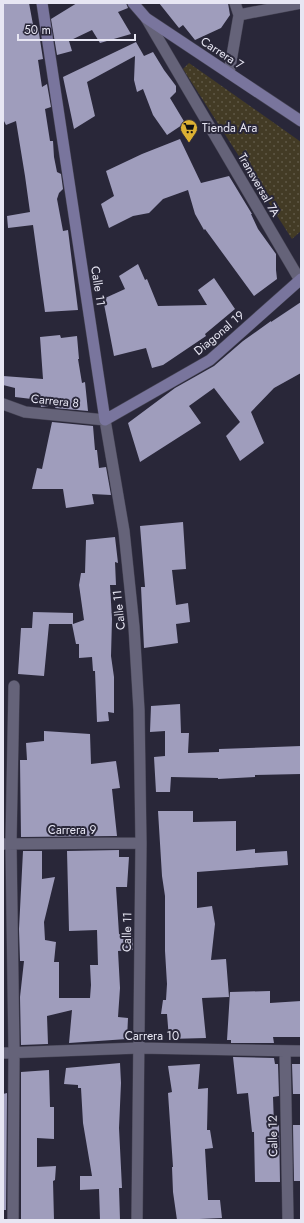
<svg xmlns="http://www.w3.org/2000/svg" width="304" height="1223" font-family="Jost,sans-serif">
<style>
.park{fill:url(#park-dots)}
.building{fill:#9f9dbc}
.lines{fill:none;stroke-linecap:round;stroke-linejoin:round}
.minor-casing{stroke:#454353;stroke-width:12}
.secondary-casing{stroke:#454353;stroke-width:12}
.minor{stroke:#656379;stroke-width:11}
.secondary{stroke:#79759d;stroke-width:11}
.labels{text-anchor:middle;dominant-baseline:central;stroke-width:4;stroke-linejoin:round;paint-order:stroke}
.street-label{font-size:12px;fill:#e7e6f3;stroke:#292739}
.poi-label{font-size:12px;fill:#e7e6f3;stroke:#292739;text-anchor:start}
</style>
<defs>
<pattern id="park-dots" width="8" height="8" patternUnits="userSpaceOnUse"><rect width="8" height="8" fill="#433b25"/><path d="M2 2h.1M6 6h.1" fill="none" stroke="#5e5745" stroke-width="1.8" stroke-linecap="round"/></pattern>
</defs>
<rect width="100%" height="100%" fill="#292739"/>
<path class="park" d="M189,63L301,142V231L292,239L183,69Z"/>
<path class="building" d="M3,3H29L34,30L38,27L43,59L38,60L42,87L47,84L51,107L45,109L50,141H53L54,157L57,172L61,174L63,189L59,193L57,199L63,231L68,230L78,310L45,312L33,225L8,228L7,216L30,212L25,176L16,121L6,125L3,119Z
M77,3H126L128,8L118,12L131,34L100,43L92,30L69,41L72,51L57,55L51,19Z
M159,3H228L230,15L221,28L195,40L183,25L179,28Z
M136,42L144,56L153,52L164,70L176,86V92L170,98L185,123L167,135L153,115L143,89L137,92L134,80L135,56L87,82L95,116L74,129L63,77Z
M180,139L201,183L229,176L252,214H251L258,229L276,254V270L277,279L254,296L205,229L204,230L195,214L188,190L163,199L149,213L133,216L109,228L101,204L114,196L106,171L142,154Z
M138,264L145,280L147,279L158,306L207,305L198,290L214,278L235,309L205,334L206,336L163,365L152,368L146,348L114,356L103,299L125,289L119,276Z
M301,302V373L274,388L251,412L264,443L240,461L226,436L240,422L214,388L189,406L201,423L140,462L128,423L175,388L214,366L243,341L271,321V322Z
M60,335L61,338L77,336L79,359H78L82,383L85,382L88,411L55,408L56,405L41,407L40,400L15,397V388L3,385V376L43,379L40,337Z
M52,422L93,426L95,450H97L99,468L106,467L111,495L92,494L94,504L66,508L63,489H32L37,468L42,469Z
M183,522L186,569L172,570L176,605L188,603L190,622L176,624L178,643L144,648L141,587H145L140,526Z
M115,537L118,563L115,562L116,585H110L112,619L111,656L114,677V713L108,712L109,721L97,722L95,671H93L92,657L79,658V644H76L72,624H49L44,676L18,674L21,628H32L33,612L73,613V624L84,620L79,585L81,573H85L86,540Z
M180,704L181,733H189L188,753L219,752V749L301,746V774L255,775V777L218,779V778L171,777L170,792H156L154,757L165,756V731L150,732L151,706Z
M44,731L90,734L91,764L116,761L120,788L112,789L117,836L21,837L20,760H27L26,743L44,741Z
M158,811H193V822L236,821V851L255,849V853L287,851L288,865L197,872V908L212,906L215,924L211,960L226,959L229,997L202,998L206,1038L169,1039L167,1014H161L163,1000H166L167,984L165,951V896L162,876Z
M119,850V857H129L127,887H116L119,934H133V950L118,951L120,988L118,1017L128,1018L127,1039L69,1043L72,1010L47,1016L48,1044L21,1045L20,997L24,961H20L19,929L23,851H42V879L55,877L44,922L45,940L56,942L54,962H59V998H90L91,985L90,965H98L97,930L69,931L67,851Z
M270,991V1003L301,1001V1037H273L274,1043H231V1040H227L230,992Z
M233,1057L274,1058L275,1064H278L279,1096L273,1097L274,1125H279L280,1182H255L254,1132H252L248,1093L237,1094Z
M120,1063L121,1083L119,1128L122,1188H119L120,1220H100L99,1189L80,1190V1176H92L83,1123L81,1088H78V1085L64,1084L66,1068Z
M200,1064L198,1089L208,1088L207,1130H210L213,1148L205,1149L208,1200H220L222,1218L177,1220L173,1192L172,1167H173L168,1093L172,1092L168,1066Z
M292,1064H301V1094H293Z
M49,1070L50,1107H54V1139L37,1138V1167L56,1166L55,1180L53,1181L54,1220H21V1072Z
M7,1093L6,1210H3V1094Z
M293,1125H301V1181H294Z"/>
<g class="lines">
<g class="minor-casing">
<path id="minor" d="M239,15L301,3
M146,18L301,282
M229,73L239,15L235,3
M3,404L25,412L105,420L124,531L134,627L139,710L141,843L137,1220
M3,844L141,843
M285,1051L288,1220
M3,1053L139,1048L301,1051
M13,1220L14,1052L11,843L14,686"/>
</g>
<g class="secondary-casing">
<path id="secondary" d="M42,3L105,420L210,360L301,279
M133,3L146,18L301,121"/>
</g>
<use href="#minor" class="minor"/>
<use href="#secondary" class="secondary"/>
</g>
<defs>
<g id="supermarket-pin" transform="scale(0.9)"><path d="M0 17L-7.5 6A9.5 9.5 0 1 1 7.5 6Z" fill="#ddb133" stroke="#292739"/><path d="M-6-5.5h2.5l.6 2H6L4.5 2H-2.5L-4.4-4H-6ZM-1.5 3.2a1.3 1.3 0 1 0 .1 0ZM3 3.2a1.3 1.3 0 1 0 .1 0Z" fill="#111"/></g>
</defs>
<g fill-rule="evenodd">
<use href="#supermarket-pin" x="189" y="128"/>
</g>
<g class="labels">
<g class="street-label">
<text transform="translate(222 53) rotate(33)">Carrera 7</text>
<text transform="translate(259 185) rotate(60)">Transversal 7A</text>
<text transform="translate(98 286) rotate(81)">Calle 11</text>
<text transform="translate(219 333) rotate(-40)">Diagonal 19</text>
<text transform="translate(55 401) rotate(6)">Carrera 8</text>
<text transform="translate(119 610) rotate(-96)">Calle 11</text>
<text x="72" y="830">Carrera 9</text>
<text transform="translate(127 932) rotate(-89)">Calle 11</text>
<text x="152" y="1036">Carrera 10</text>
<text transform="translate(273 1136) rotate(-91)">Calle 12</text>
</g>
<g class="poi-label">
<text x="202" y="128">Tienda Ara</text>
</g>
</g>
<rect width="304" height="1223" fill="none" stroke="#e7e6f3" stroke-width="8"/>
<path d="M18 34v6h117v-6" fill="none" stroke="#e7e6f3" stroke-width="2"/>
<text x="24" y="34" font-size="12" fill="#e7e6f3" stroke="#292739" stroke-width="3" paint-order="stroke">50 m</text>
</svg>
